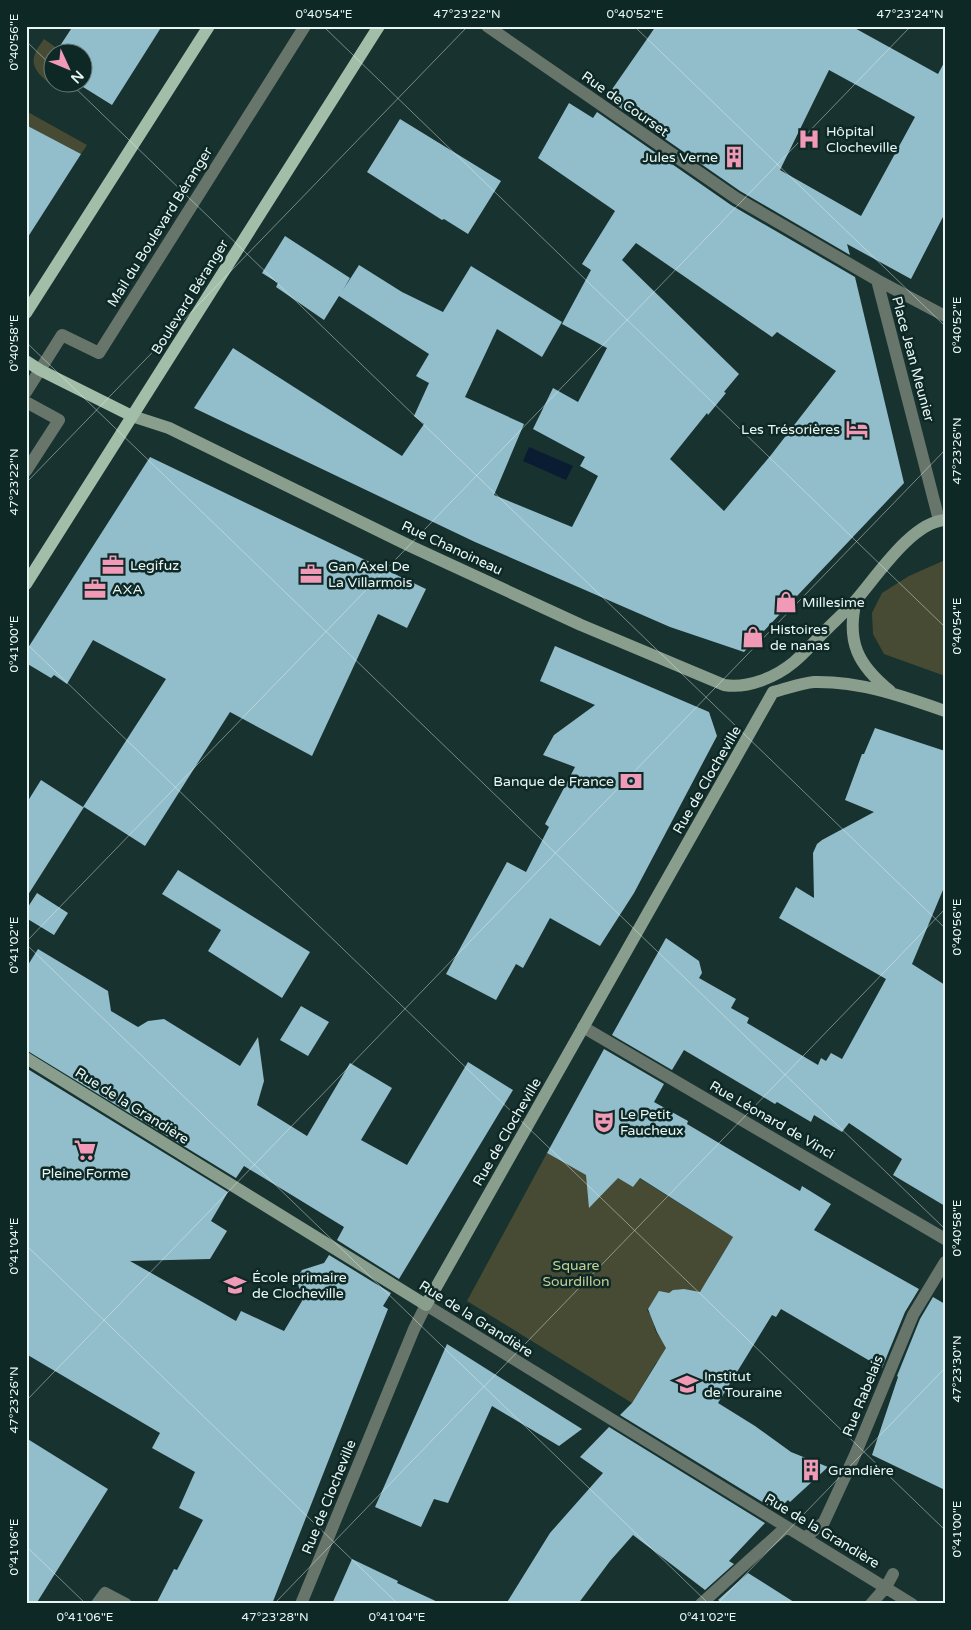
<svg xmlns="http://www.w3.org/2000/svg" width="971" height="1630" font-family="'Varela Round',sans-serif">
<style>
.green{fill:#474b34}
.water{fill:#091c32}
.building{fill:#92bdcb;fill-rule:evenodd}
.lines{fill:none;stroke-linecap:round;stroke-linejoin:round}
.street{stroke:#68756a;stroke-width:12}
.secondary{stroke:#899e8d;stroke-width:12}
.primary{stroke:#a3bea8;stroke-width:12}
.ticks{fill:none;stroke:#e8f7f5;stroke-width:1;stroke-opacity:0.45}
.labels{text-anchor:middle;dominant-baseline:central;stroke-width:5;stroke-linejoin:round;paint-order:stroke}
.street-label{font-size:14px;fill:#e8f7f5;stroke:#0e2825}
.poi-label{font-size:14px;fill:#e8f7f5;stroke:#0e2825;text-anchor:start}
.park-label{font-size:14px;fill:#c6d094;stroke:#0e2825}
.neatline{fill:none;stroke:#e8f7f5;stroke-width:2}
.ticks-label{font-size:12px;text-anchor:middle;fill:#e8f7f5}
</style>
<rect width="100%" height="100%" fill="#18322f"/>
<path class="green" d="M44,39L58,49L56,52H52V58L48,65L52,68V82L75,83L79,84C74,87 69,90 64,89C54,88 36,75 34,64C32,55 39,46 44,39Z
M26,111L87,145L81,154L26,125Z
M945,560V676L884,654L873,634L872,613L882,593L909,576Z
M547,1153L590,1177L614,1175L633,1187L639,1178L733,1237L710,1275L703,1296C691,1290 678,1285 667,1295L660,1291L647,1310L649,1313H652C655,1318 653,1320 654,1325C655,1335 664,1342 673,1347L656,1363L632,1403L467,1301Z"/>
<path class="water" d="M529,447L573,466L566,480L523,461Z"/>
<path class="building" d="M73,26H162L112,105L75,82H82V52H56Z
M656,26H851L938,74L945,61V213L911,279L847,244L850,255L740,191L606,98ZM829,70L915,117L861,216L780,170Z
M569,103L593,118L597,112L731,205L855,277L904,483L744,652L670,627L475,542L194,408L233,348L402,456L424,424L414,416L429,383L416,376L429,354L339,296L324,320L276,287L278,283L262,273L285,236L350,278L343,290L359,265L402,292L443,312L471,266L562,322L542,357L497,329L465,397L524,424L494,495L572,527L598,476L580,466L585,457L533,429L553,388L578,402L607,348L562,324L591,270L582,264L615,211L538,158ZM636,243L772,337L777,332L836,371L771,455L724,511L670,459L707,413L708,415L726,393L724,392L739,374L622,260Z
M400,119L501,181L468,234L444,219L442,220L367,172Z
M26,125L81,154L26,240Z
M150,457L426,589L407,628L378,614L312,756L230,712L145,846L84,807L26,898V804L41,780L83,807L166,679L93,640L67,684L54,675L51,678L26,663V651Z
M555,646L709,712L717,736L634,893L600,946L550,918L523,968L516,964L496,1000L446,974L507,862L526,872L549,827L545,824L575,767L543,755L554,735L595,705L540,681Z
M875,728L945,751V885L912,964L945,985V1206L893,1175L902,1159L849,1123L842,1132L814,1115L811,1122L777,1102L775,1104L684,1050L672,1070L612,1035L666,938L699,961L702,973L699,978L736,999L731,1008L749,1018L747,1023L818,1065L821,1058L826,1061L831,1053L842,1059L886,979L779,918L796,887L814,898L813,853L817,844L822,840L874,812L845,800L862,754H864Z
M178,870L310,952L282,998L208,951L221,930L162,894Z
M37,893L68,913L54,935L26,918V910Z
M38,949L108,991L111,1011L138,1027L148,1021L164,1019L240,1066L258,1037L264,1081L257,1105L307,1136L350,1063L392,1088L361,1140L407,1165L468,1062L513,1090L399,1279L337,1240L344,1227L244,1166L236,1178L26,1050V968Z
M301,1006L329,1022L308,1056L280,1040Z
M604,1049L664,1084L654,1102L688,1121L687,1124L800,1191L802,1186L831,1204L814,1230L919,1289L905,1312L882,1368L781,1309L776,1317L772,1315L718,1403L755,1426L791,1452L828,1467L790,1502L788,1500L777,1511L620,1415L632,1403L666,1348L657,1332L648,1309L659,1291L669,1293L673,1290L684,1289L700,1292L733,1237L640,1178L633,1187L618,1178L589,1208L586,1175L547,1153Z
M26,1068L228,1192L211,1221L227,1231L210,1259L130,1261L236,1321L241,1311L284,1331L302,1301L297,1279L302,1270L324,1263L329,1255L391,1293L383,1306L388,1309L272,1604H156L174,1569L177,1570L203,1520L179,1508L195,1472L152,1448L160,1433L26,1354Z
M933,1297L945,1304V1490L872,1455L898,1377L897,1376L920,1319Z
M447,1344L582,1429L559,1446L492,1406L448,1503L434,1499L421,1527L375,1507Z
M609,1427L765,1523L729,1561L734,1564L705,1590L633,1535L610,1561L578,1604H506L550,1533L603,1473L580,1457Z
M26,1438L108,1489L36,1604H26Z
M352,1559L398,1581L397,1583L442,1604H332Z
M748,1573L797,1604H723L718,1600Z"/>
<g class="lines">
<path class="street" d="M487,26L736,198L877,280L945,316
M877,280L939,520
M26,392L62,335L99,353L305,26
M26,402L59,420L26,471
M583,1027L945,1239
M805,1538L824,1522L855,1455L913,1315L945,1262
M97,1604L105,1593L126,1604
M301,1604L414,1329L426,1305L912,1604
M701,1604L786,1527
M871,1604L886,1587L893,1574"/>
<path class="secondary" d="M132,416L169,428L410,546L581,625L724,685C748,689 776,677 794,662C805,653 814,642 824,632C835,621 846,611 856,600C877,576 912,522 945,520
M856,600C846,642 858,665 890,691
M773,692C786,689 801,683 814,682C860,681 902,696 945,711
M26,1058L426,1305L773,692"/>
<path class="primary" d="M26,313L209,26
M26,361L40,370L132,416
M26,584L379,26"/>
</g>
<path class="ticks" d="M323,26L945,627M634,26L945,326M26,41L52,66M69,82L945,928M26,342L945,1229M26,483L468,26M26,643L945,1530M26,942L911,26M26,944L709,1604M26,1245L398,1604M26,1401L945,450M26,1546L86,1604M274,1604L945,909M717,1604L945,1368"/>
<defs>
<g id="hospital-bare" transform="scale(1.725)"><path d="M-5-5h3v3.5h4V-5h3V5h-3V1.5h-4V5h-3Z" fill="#f09ab7" stroke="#0e2825" stroke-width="2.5" paint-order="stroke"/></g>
<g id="building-bare" transform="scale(1.725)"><path d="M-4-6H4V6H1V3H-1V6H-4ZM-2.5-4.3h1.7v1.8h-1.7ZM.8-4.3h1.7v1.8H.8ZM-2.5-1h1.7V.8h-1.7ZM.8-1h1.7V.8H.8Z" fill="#f09ab7" stroke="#0e2825" stroke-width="2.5" paint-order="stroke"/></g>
<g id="hotel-bare" transform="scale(1.725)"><path d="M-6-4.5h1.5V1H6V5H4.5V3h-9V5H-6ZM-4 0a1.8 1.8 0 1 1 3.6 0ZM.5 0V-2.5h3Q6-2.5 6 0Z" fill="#f09ab7" stroke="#0e2825" stroke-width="2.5" paint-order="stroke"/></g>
<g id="office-bare" transform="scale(1.725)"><path d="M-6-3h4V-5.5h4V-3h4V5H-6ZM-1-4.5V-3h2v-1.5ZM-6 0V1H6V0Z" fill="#f09ab7" stroke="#0e2825" stroke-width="2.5" paint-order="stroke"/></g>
<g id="shop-bare" transform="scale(1.725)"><path d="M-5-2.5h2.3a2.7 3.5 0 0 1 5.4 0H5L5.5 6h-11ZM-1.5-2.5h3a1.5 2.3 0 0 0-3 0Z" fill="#f09ab7" stroke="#0e2825" stroke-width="2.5" paint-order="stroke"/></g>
<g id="bank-bare" transform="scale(1.725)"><path d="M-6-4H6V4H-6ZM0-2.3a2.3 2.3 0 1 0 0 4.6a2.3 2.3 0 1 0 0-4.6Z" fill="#f09ab7" stroke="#0e2825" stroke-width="2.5" paint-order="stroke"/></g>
<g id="theatre-bare" transform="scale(1.725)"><path d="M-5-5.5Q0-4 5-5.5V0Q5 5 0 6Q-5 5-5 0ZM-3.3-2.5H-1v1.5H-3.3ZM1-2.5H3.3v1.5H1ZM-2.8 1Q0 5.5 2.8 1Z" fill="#f09ab7" stroke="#0e2825" stroke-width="2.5" paint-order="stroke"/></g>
<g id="supermarket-bare" transform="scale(1.725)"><path d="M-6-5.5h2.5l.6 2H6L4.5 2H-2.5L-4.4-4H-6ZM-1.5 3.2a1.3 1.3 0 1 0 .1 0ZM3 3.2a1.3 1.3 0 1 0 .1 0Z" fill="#f09ab7" stroke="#0e2825" stroke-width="2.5" paint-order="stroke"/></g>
<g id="school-bare" transform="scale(1.725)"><path d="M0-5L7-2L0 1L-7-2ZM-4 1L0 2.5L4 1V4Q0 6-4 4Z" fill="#f09ab7" stroke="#0e2825" stroke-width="2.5" paint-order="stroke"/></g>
<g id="university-bare" transform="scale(1.725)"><path d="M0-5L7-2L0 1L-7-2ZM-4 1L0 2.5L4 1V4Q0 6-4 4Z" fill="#f09ab7" stroke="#0e2825" stroke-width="2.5" paint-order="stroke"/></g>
</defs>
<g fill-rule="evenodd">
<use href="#hospital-bare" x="809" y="139"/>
<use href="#building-bare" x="734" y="157"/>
<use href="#hotel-bare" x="857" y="429"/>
<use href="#office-bare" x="113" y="565"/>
<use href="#office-bare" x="311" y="574"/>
<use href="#office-bare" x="95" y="589"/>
<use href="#shop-bare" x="786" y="602"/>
<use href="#shop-bare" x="753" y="637"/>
<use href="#bank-bare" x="631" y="781"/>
<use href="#theatre-bare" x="604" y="1122"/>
<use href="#supermarket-bare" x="85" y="1150"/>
<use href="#school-bare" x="235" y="1285"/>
<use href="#university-bare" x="687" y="1384"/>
<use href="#building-bare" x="811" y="1470"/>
</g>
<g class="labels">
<g class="street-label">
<text transform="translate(625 104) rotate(35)">Rue de Courset</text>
<text transform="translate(160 227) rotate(-58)">Mail du Boulevard Béranger</text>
<text transform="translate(190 297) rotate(-58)">Boulevard Béranger</text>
<text transform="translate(913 359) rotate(75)">Place Jean Meunier</text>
<text transform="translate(452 548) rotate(25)">Rue Chanoineau</text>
<text transform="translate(707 780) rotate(-60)">Rue de Clocheville</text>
<text transform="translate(132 1106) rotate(32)">Rue de la Grandière</text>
<text transform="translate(772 1120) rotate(30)">Rue Léonard de Vinci</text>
<text transform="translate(507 1132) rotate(-60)">Rue de Clocheville</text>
<text transform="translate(476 1319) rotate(32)">Rue de la Grandière</text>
<text transform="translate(863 1396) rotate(-68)">Rue Rabelais</text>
<text transform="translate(329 1497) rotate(-68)">Rue de Clocheville</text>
<text transform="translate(822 1531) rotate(31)">Rue de la Grandière</text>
</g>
<g class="poi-label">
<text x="826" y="131">Hôpital<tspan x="826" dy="16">Clocheville</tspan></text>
<text x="718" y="157" text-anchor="end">Jules Verne</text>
<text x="840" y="429" text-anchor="end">Les Trésorières</text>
<text x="130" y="565">Legifuz</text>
<text x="328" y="566">Gan Axel De<tspan x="328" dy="16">La Villarmois</tspan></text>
<text x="112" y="589">AXA</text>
<text x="802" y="602">Millesime</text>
<text x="770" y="629">Histoires<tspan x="770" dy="16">de nanas</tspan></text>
<text x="614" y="781" text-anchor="end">Banque de France</text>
<text x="620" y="1114">Le Petit<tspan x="620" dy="16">Faucheux</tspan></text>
<text x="85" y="1173" text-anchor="middle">Pleine Forme</text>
<text x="252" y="1277">École primaire<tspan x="252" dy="16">de Clocheville</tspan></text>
<text x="704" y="1376">Institut<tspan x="704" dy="16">de Touraine</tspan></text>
<text x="828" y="1470">Grandière</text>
</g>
<g class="park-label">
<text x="576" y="1265">Square<tspan x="576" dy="16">Sourdillon</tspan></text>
</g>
</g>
<rect width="971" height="1630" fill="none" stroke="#0e2825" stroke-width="55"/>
<g transform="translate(68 68) rotate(134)"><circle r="24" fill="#0e2825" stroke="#657b78"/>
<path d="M0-4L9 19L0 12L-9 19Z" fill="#f09ab7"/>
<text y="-8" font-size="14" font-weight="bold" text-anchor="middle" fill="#e8f7f5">N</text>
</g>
<rect x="28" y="28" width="916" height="1574" class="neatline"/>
<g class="ticks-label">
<text x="324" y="18">0°40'54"E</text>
<text x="467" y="18">47°23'22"N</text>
<text x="635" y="18">0°40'52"E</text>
<text x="910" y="18">47°23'24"N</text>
<text transform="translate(14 42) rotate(-90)" y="4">0°40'56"E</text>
<text transform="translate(957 325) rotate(-90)" y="4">0°40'52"E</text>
<text transform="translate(14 343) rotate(-90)" y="4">0°40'58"E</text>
<text transform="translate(957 451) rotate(-90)" y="4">47°23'26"N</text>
<text transform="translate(14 482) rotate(-90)" y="4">47°23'22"N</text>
<text transform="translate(957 626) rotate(-90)" y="4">0°40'54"E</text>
<text transform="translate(14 644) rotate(-90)" y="4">0°41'00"E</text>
<text transform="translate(957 927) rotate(-90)" y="4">0°40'56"E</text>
<text transform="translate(14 945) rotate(-90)" y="4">0°41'02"E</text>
<text transform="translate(957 1228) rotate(-90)" y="4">0°40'58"E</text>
<text transform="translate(14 1246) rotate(-90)" y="4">0°41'04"E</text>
<text transform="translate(957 1369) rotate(-90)" y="4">47°23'30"N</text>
<text transform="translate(14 1400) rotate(-90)" y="4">47°23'26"N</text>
<text transform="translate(957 1529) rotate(-90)" y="4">0°41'00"E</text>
<text transform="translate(14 1547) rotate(-90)" y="4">0°41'06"E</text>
<text x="85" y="1621">0°41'06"E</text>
<text x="275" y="1621">47°23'28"N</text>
<text x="397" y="1621">0°41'04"E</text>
<text x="708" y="1621">0°41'02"E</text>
</g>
</svg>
